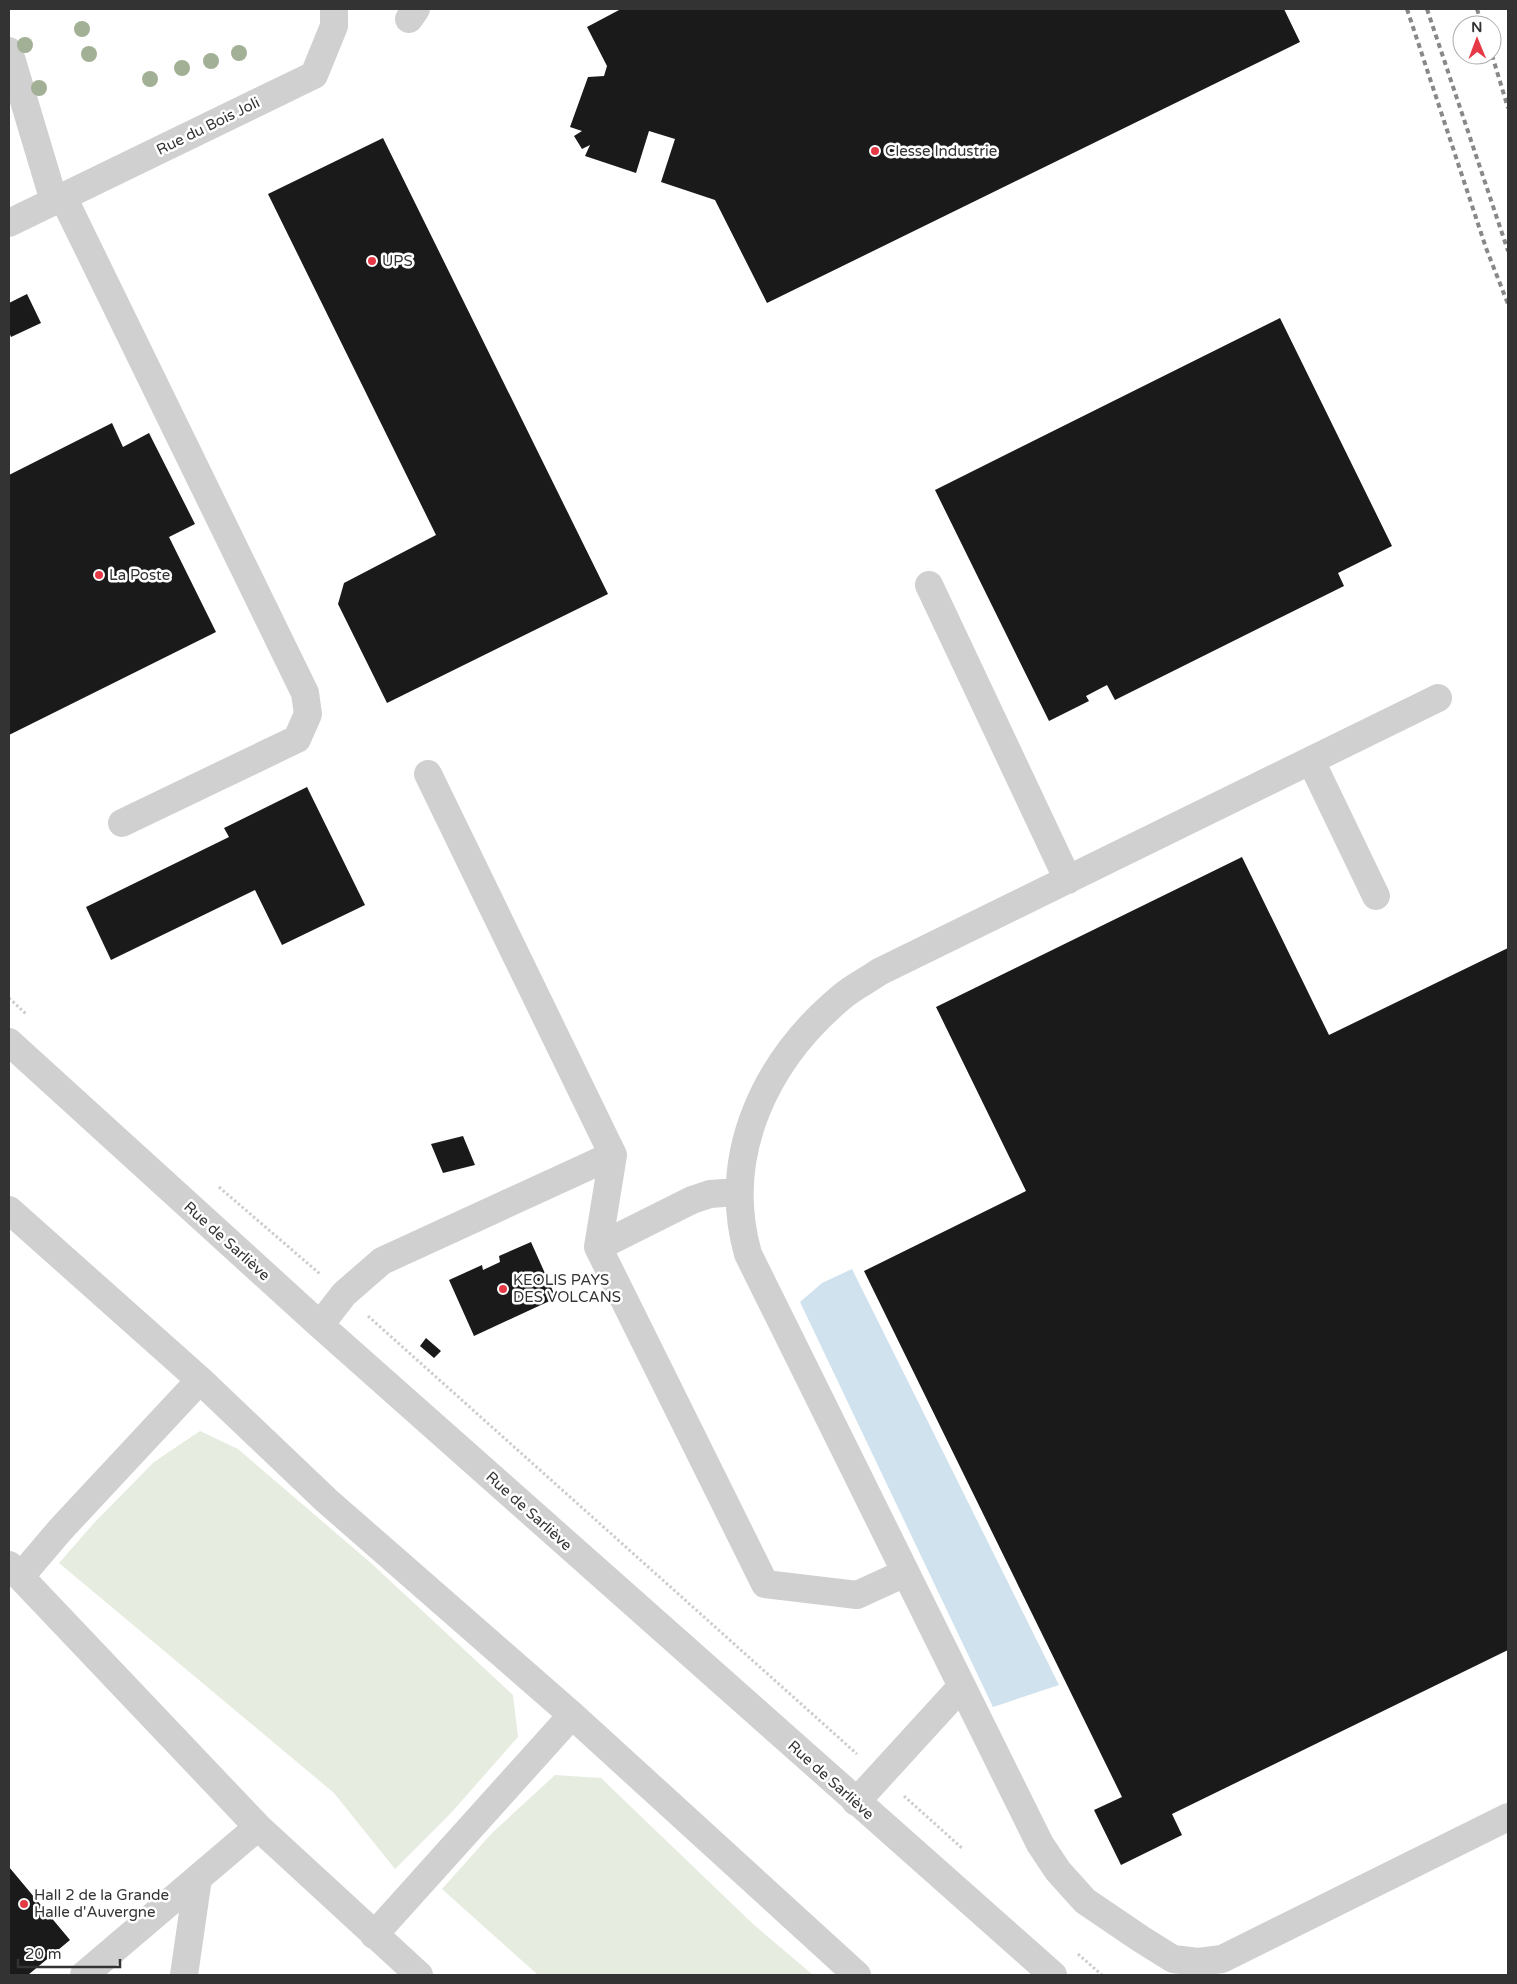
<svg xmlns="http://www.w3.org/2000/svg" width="1517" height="1984" font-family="'Varela Round',sans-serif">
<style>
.green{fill:#e6ecdf}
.water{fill:#cfe2ee}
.building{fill:#1a1a1a}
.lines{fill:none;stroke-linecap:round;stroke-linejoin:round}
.path{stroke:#cdcdcd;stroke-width:3;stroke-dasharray:2.5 2.5;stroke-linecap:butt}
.minor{stroke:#d0d0d0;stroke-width:28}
.rail{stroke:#888;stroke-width:4;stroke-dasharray:5 4;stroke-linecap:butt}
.tree{fill:#a2b095}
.poi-dot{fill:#e63946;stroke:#fff;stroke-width:2}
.labels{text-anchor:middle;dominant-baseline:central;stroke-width:5;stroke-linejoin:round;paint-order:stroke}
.street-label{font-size:15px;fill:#333;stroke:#fff}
.poi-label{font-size:15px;fill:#333;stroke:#fff;text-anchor:start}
</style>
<rect width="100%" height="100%" fill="#fff"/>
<path class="green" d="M200,1431L238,1449L372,1564L513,1695L518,1737L451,1813L395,1869L334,1793L59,1563L95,1522L154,1462Z
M555,1775L601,1778L753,1924L813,1975H538L442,1889L492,1833Z"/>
<path class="water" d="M852,1269L1059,1685L993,1707L800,1302L822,1283Z"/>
<path class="building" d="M621,9H1284L1300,42L767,303L715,200L661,182L675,139L649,131L636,173L585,156L590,145L582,149L574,136L582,131L570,127L588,77L604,76L607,66L587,27Z
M383,138L608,594L387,703L338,604L344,583L436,535L268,194Z
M27,294L41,323L11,337L9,332V303Z
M1280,318L1392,546L1338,573L1344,586L1115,700L1107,685L1086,696L1089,701L1049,721L935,490Z
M112,423L123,447L149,433L153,441L195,524L169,537L216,632L9,735V475Z
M307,787L365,905L282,945L255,890L111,960L86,907L229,837L224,828Z
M1242,857L1329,1035L1508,948V1650L1172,1814L1182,1835L1121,1865L1094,1810L1122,1797L864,1271L1026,1191L936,1007Z
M463,1136L475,1165L443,1173L431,1144Z
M531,1242L556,1298L474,1336L449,1280L482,1265L483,1270L500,1262L499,1256Z
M426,1338L441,1351L434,1358L420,1346Z
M9,1867L70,1940L28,1975H9Z"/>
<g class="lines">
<path class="path" d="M9,998L26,1014
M219,1187L320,1274
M368,1316L857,1754
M904,1796L963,1849
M1078,1954L1102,1975"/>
<path class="minor" d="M409,19L416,9
M9,51L54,201
M63,197L305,693L308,714L297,739L122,823
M9,223L314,75L334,26V9
M929,585L1068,880
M1438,698L879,972C868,980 855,986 844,995C766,1059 720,1154 748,1254L1040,1844L1058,1871L1085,1901L1141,1939L1173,1959L1198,1962L1222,1959L1508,1817
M1311,761L1376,896
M428,774L613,1155L598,1247L765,1584L857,1595L905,1573
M9,1042L320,1325L1053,1975
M9,1210L200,1380L326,1500L572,1715L857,1975
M598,1247L692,1200L710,1194L738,1192
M320,1325L344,1294L382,1261L613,1155
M9,1565L258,1827L419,1975
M21,1576L61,1529L200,1380
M856,1802L962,1686
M374,1935L572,1715
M84,1975L258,1827
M184,1975L198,1878"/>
<path class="rail" d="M1407,9L1486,248L1508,304
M1427,9L1508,251
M1477,9L1482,25
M1492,55L1508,108"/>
</g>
<g class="tree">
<circle cx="82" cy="29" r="8"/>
<circle cx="25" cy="45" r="8"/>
<circle cx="239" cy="53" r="8"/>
<circle cx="89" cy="54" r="8"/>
<circle cx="211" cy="61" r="8"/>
<circle cx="182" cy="68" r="8"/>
<circle cx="150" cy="79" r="8"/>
<circle cx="39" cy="88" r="8"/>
</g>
<g class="poi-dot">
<circle cx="875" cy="151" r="5"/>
<circle cx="372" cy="261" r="5"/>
<circle cx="99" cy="575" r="5"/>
<circle cx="503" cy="1289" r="5"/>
<circle cx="24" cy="1904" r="5"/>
</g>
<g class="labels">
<g class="street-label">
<text transform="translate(208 126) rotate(-26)">Rue du Bois Joli</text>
<text transform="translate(227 1241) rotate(42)">Rue de Sarliève</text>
<text transform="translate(529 1511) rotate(42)">Rue de Sarliève</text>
<text transform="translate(831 1780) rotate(42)">Rue de Sarliève</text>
</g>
<g class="poi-label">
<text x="885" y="151">Clesse Industrie</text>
<text x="382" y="261">UPS</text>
<text x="109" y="575">La Poste</text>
<text x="513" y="1280">KEOLIS PAYS<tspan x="513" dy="17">DES VOLCANS</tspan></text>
<text x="34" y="1895">Hall 2 de la Grande<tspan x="34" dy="17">Halle d'Auvergne</tspan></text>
</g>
</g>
<rect width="1517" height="1984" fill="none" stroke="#333333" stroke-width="20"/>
<g transform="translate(1477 40) rotate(359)"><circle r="24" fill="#ffffff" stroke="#adadad"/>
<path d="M0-4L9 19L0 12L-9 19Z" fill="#e63946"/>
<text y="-8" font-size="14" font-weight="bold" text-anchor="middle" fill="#333333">N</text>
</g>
<path d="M18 1959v8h102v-8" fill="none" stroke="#333333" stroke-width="2.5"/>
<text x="25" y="1959" font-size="15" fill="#333333" stroke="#ffffff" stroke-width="4" paint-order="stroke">20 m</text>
</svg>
